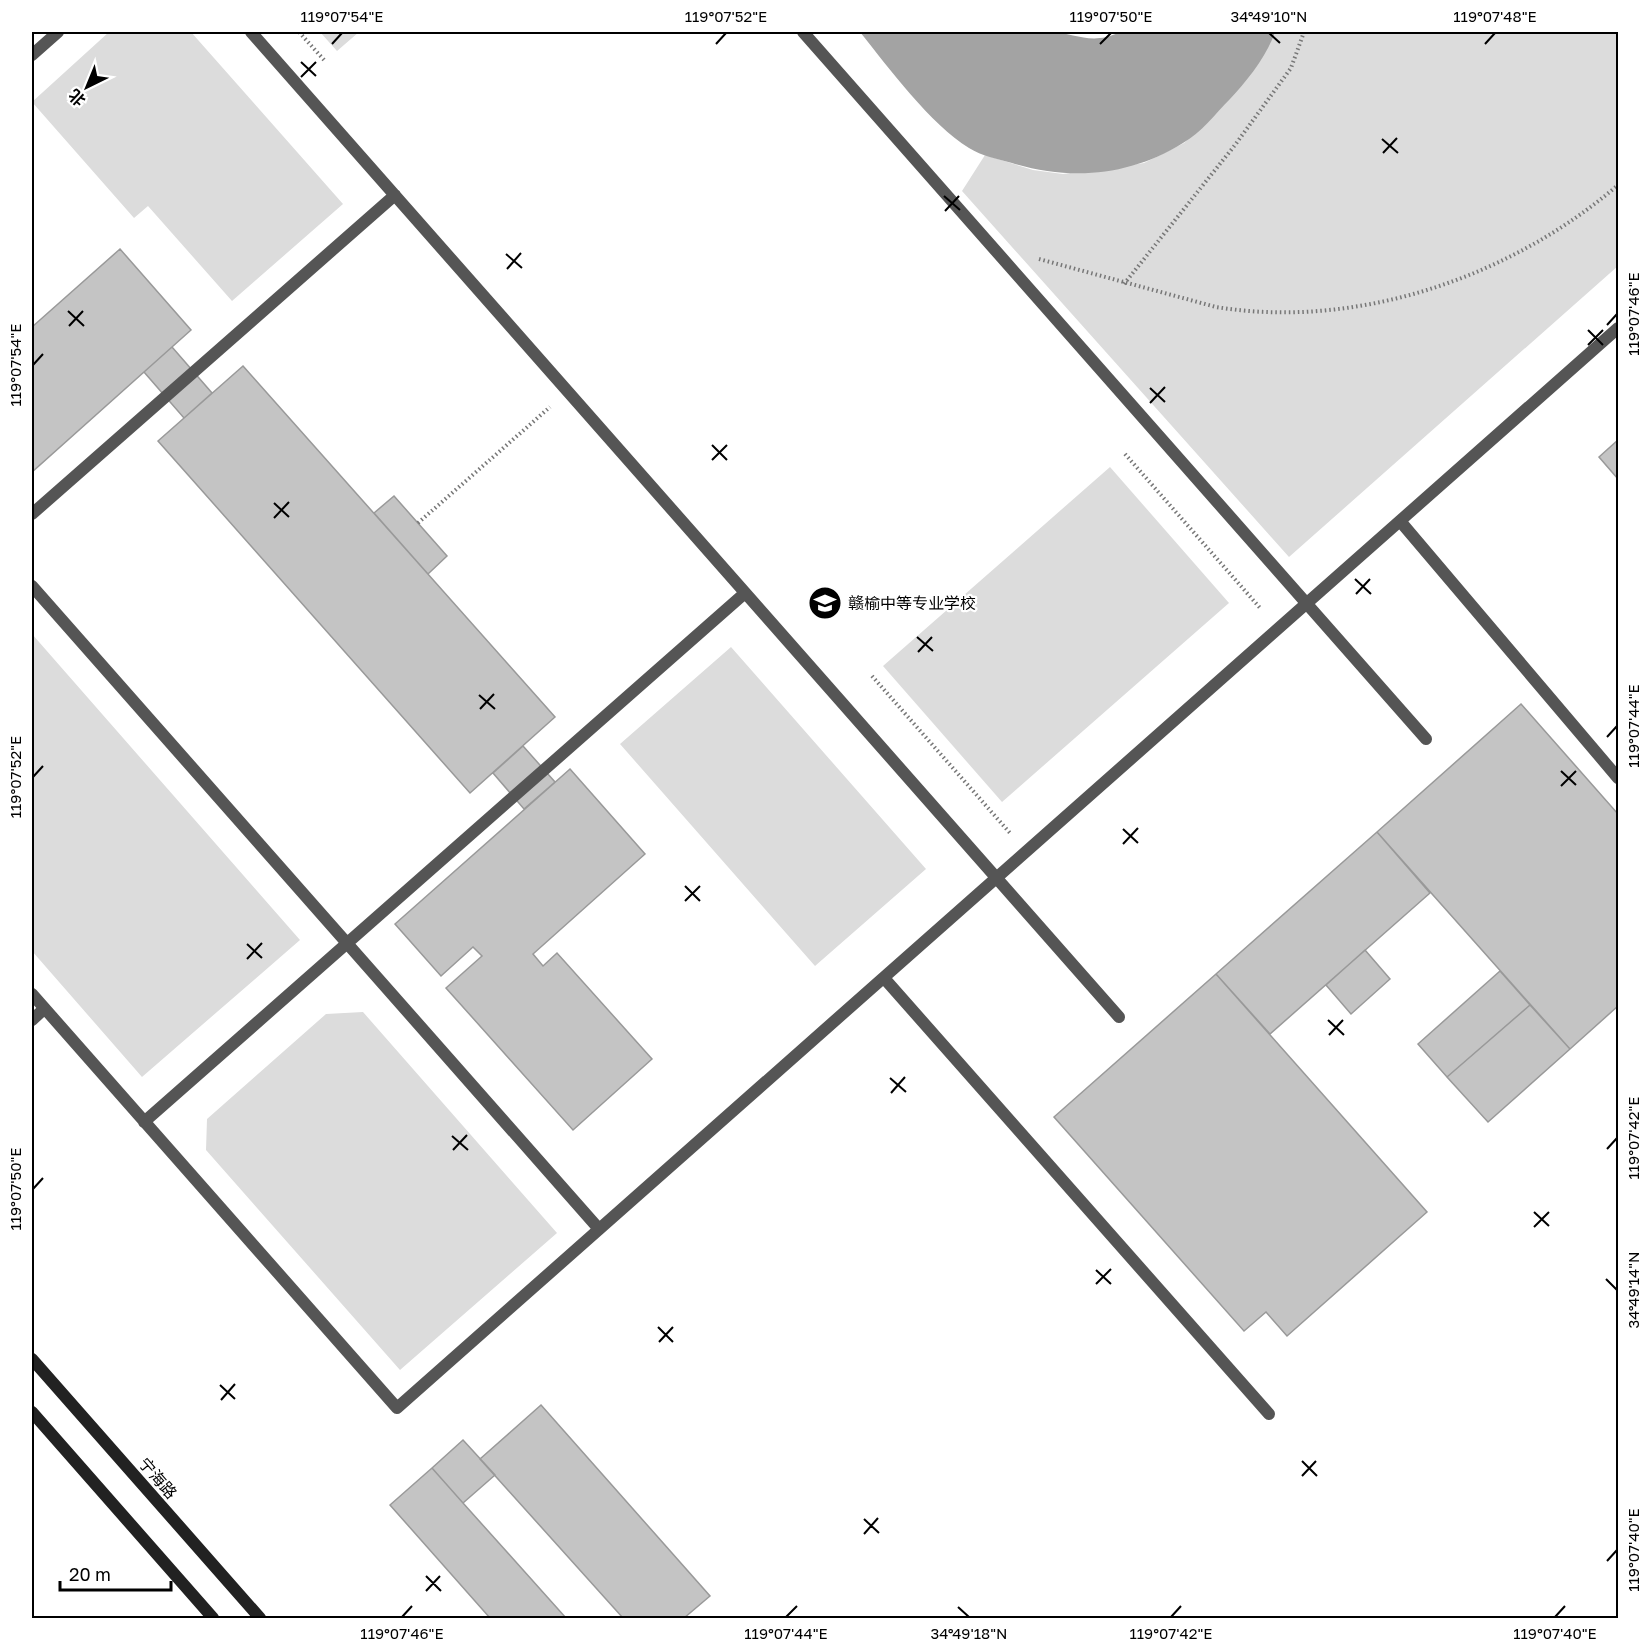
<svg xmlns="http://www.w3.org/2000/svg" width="1650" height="1650" font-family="'Golos Text','Noto Sans SC',sans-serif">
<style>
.green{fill:#dcdcdc}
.water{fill:#a3a3a3}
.building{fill:#c4c4c4;stroke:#999;stroke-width:1.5}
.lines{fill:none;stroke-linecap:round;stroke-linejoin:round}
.path{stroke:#777;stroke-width:4;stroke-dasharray:1.5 3;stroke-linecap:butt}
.lane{stroke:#555;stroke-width:12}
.secondary{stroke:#222;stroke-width:12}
.ticks{fill:none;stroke:#000;stroke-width:2}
.labels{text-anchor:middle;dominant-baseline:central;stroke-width:4.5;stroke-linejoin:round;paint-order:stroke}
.poi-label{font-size:16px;fill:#000;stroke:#fff;text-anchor:start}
.street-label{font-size:16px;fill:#000;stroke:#fff}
.neatline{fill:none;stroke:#000;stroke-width:2}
.ticks-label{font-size:15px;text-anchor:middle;fill:#000}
</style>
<rect width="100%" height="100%" fill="#fff"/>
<path class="green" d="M109,32H191L343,204L232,301L148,206L134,218L32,102Z
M320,32H359L337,51Z
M1275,32H1618V266L1289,557L962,191L985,155L1033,170L1063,174L1144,163L1184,143L1208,122L1257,65Z
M1110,467L1229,603L1002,802L883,666Z
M32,634L300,940L142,1077L32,951Z
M731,647L926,869L815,966L620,744Z
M363,1012L557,1233L400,1370L206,1150L207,1119L326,1014Z"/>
<path class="water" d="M860,32C922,31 986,29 1049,32C1077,33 1091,46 1120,32H1275C1267,56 1247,81 1230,99C1215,114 1201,133 1183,143C1130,176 1071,181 1012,163C997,159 982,156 969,148C931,125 888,67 860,32Z"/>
<path class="building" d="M120,249L191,330L32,472V327Z
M172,347L212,393L184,418L144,372Z
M243,366L555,717L470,793L158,441Z
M1618,440V479L1599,457Z
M394,496L447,556L428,574L374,513Z
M1521,704L1618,814V1006L1570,1049L1377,832Z
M523,746L555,782L524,809L493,773Z
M570,769L645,854L533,954L543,966L557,953L652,1059L573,1130L446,988L482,956L473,947L441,976L395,924Z
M1377,832L1430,893L1270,1034L1216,974Z
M1365,950L1390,979L1351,1014L1326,985Z
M1500,971L1530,1005L1447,1077L1418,1044Z
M1216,974L1427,1212L1287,1336L1266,1312L1244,1331L1054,1117Z
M1530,1005L1570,1049L1488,1122L1447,1077Z
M541,1405L710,1596L684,1618H623L480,1459Z
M463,1440L495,1475L463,1503L432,1468Z
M432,1468L463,1503L566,1618H490L390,1505Z"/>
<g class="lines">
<path class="path" d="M299,32L325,61
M1039,259L1216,307C1357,330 1511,277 1618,185
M1124,284L1235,145L1291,68L1304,32
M1125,454L1261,609
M418,523L550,407
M872,676L1010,833"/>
<path class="lane" d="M251,32L1119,1017
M803,32L1426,739
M32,55L58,32
M32,514L395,195
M1400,521L1618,778
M32,586L599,1229
M884,978L1269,1414
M32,994L397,1408L1618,328
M32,1020L44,1009
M144,1122L745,593"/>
<path class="secondary" d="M32,1359L260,1618
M32,1412L213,1618"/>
</g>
<path class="ticks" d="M1269,33L1280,43M332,44L342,33M716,44L726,33M1100,44L1111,33M1485,44L1495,33M301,62L316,76M301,77L316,62M1382,139L1398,153M1383,153L1397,138M944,196L960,210M945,211L959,196M506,254L522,268M507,269L521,253M68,311L84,326M1607,325L1617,314M69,326L83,311M1588,330L1603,345M1588,345L1603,330M33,365L43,354M1150,388L1165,402M1150,403L1165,387M712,445L727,460M712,460L727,445M274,503L289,517M274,518L289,502M1355,579L1371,594M1356,594L1370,579M917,637L933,651M918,652L932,637M479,695L495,709M480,709L494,694M1607,737L1617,726M1561,771L1576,785M33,777L43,766M1561,786L1576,771M1123,829L1138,843M1123,844L1138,828M685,886L700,901M685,901L700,886M247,944L262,958M247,959L262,943M1328,1020L1344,1035M1329,1035L1343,1020M890,1078L906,1092M891,1093L905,1077M452,1136L468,1150M1607,1149L1617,1138M453,1150L467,1135M33,1189L43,1178M1534,1212L1549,1226M1534,1227L1549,1212M1096,1270L1111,1284M1606,1279L1617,1290M1096,1284L1111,1269M658,1327L673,1342M659,1342L673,1327M220,1385L235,1399M221,1400L235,1384M1302,1461L1317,1476M1302,1476L1316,1461M864,1519L879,1533M864,1534L878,1518M1607,1561L1617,1550M426,1576L441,1591M426,1591L440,1576M958,1607L969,1617M402,1617L412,1606M786,1617L797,1606M1171,1617L1181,1606M1555,1617L1565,1606"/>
<defs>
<g id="school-disc" transform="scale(1.725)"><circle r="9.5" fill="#000" stroke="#fff"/><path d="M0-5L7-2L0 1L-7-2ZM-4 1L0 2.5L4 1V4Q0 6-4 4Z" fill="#fff"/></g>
</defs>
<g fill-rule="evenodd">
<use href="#school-disc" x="825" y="603"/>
</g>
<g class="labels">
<g class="poi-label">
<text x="848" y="603">赣榆中等专业学校</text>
</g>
<g class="street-label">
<text transform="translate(158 1478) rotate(49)">宁海路</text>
</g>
</g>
<rect width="1650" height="1650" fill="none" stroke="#ffffff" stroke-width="66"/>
<g transform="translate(87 87) rotate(223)" stroke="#ffffff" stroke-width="4.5" paint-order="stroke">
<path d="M0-4.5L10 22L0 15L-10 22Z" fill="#000000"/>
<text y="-9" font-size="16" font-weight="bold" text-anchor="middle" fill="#000000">北</text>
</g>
<path d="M60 1581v9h111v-9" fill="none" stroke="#000000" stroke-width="3"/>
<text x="69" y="1581" font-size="18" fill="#000000" stroke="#ffffff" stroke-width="4.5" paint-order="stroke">20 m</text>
<rect x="33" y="33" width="1584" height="1584" class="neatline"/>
<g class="ticks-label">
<text x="342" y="22">119°07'54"E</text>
<text x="726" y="22">119°07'52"E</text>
<text x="1111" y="22">119°07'50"E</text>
<text x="1269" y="22">34°49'10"N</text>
<text x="1495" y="22">119°07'48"E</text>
<text transform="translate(1634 314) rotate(-90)" y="5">119°07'46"E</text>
<text transform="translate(16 365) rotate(-90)" y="5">119°07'54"E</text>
<text transform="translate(1634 726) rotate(-90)" y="5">119°07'44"E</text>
<text transform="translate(16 777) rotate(-90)" y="5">119°07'52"E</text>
<text transform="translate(1634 1138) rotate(-90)" y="5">119°07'42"E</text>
<text transform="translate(16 1189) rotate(-90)" y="5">119°07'50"E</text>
<text transform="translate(1634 1290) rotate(-90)" y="5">34°49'14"N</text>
<text transform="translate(1634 1550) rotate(-90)" y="5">119°07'40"E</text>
<text x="402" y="1639">119°07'46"E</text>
<text x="786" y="1639">119°07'44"E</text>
<text x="969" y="1639">34°49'18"N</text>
<text x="1171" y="1639">119°07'42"E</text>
<text x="1555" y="1639">119°07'40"E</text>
</g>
</svg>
